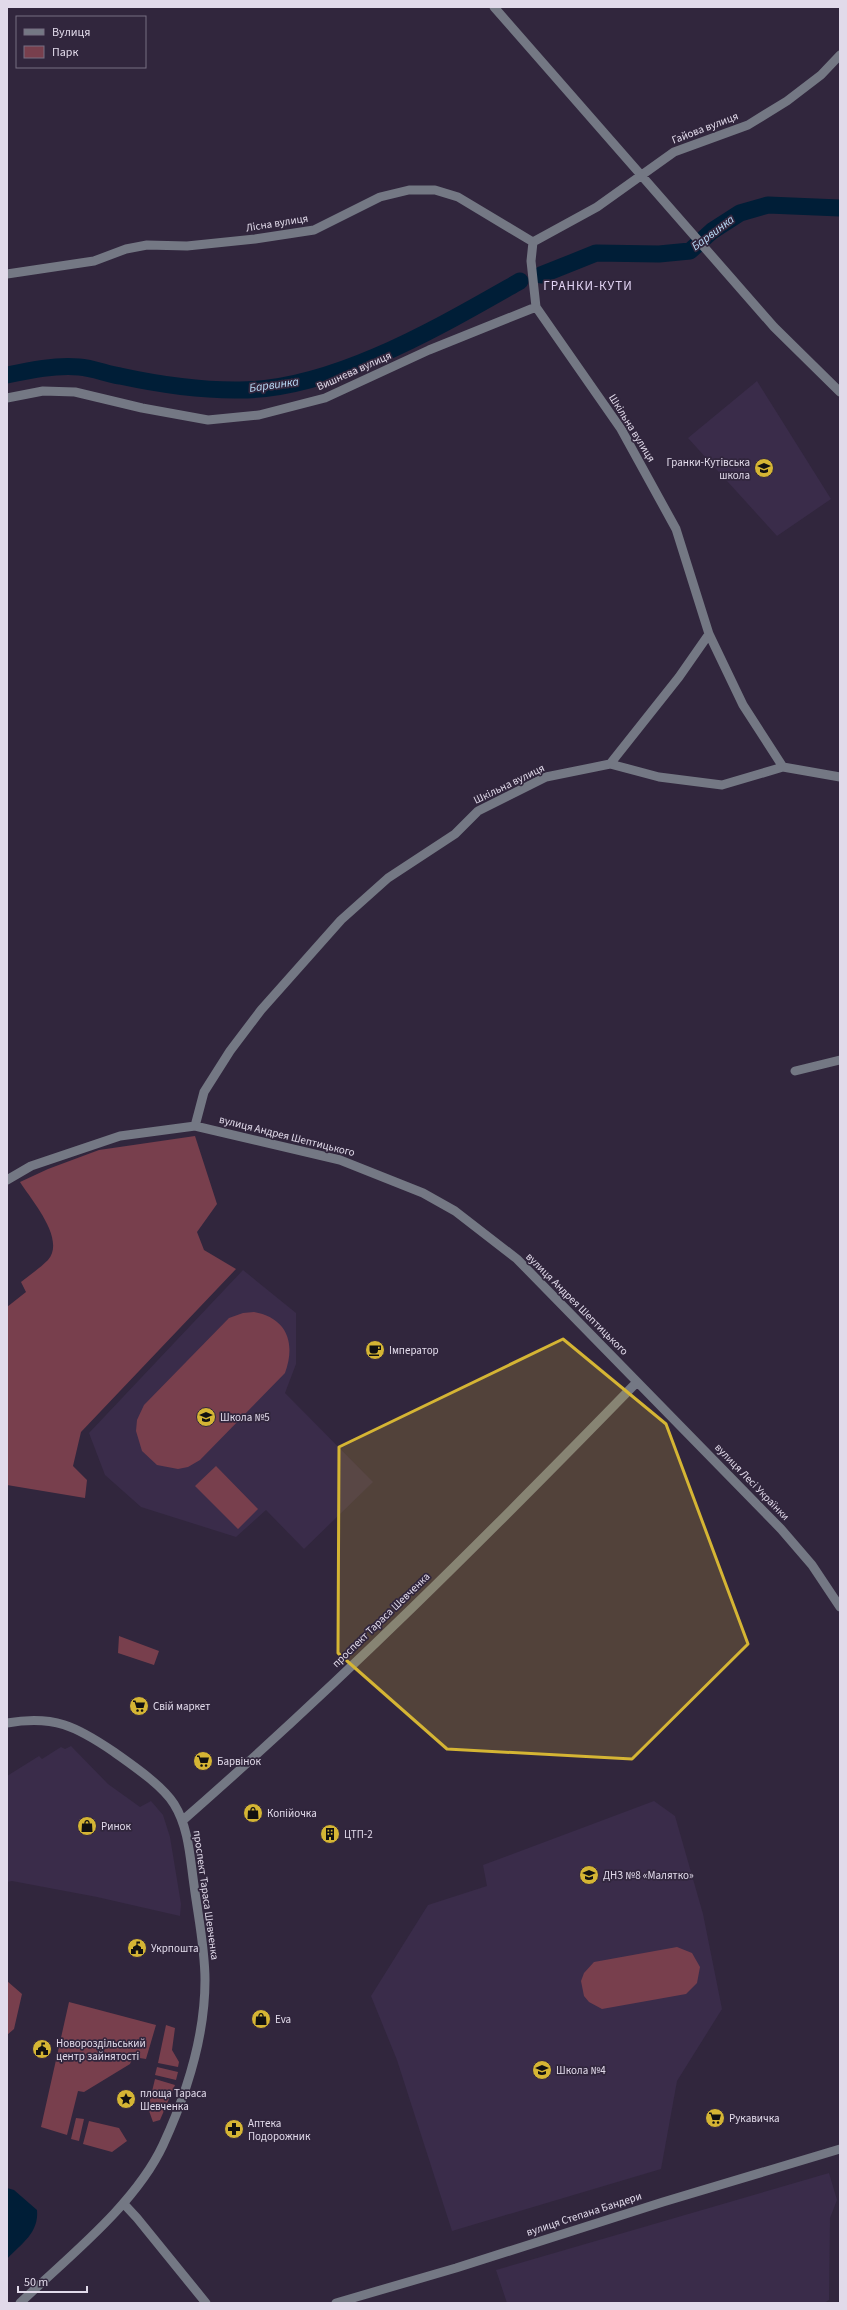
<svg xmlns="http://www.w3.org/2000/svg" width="847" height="2310" font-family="'Source Sans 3',sans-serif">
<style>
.built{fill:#3a2c4a}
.green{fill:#783f4d}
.water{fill:#001e37}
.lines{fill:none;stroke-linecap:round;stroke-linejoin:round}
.river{stroke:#001e37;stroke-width:17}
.minor{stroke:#747884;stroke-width:9}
.marked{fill:#d5b534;fill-opacity:0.2;stroke:#d5b534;stroke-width:3;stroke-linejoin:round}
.labels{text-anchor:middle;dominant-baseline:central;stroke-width:3.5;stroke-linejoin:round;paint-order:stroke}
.street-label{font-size:11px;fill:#e1daea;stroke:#31263d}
.poi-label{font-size:11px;fill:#e1daea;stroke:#31263d;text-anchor:start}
.water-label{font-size:12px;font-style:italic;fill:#badbf8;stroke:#31263d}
.quarter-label{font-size:13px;letter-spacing:1px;fill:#e1d3f3;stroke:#31263d}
</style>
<rect width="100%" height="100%" fill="#31263d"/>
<path class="built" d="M757,381L831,499L777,536L688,438Z
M243,1270L296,1313V1364L285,1393L373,1482L304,1549L266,1510L236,1537L141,1507L105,1475L89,1433Z
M71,1746L108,1784L140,1807L151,1801L163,1815L170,1837L181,1904L180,1916L97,1897L12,1881L7,1882V1776L39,1756L42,1759L61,1747L65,1749Z
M654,1801L675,1816L703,1914L722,2009L677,2081L661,2169L452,2231L397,2060L371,1996L428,1905L487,1886L483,1865Z
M829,2173L837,2200L830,2218L829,2300L824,2303H507L496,2270Z"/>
<path class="green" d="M195,1136L217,1204L197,1232L204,1250L236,1269L81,1432L73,1466L87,1480L85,1498L7,1485V1307L26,1292L21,1282C30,1275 40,1268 48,1260C66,1239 32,1201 20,1182L48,1169L99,1150Z
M254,1312C287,1318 296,1343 285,1373L200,1460L188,1467L178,1469L157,1465L142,1451L136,1431L137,1420L144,1405L229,1318L243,1313Z
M216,1466L258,1509L238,1529L195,1486Z
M119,1636L159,1651L154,1665L118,1653Z
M677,1947L692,1953L700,1967L697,1983L686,1994L602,2009L589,2002L584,1996L581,1981L584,1973L594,1962Z
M7,1981L22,1994L14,2029L7,2035Z
M69,2002L156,2025L146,2059L133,2057L130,2064L84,2092L78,2091L67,2135L41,2127Z
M166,2025L175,2028L172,2050L179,2062L178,2067L158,2063Z
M157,2067L178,2072L176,2080L155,2075Z
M155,2079L175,2085L160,2120L153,2122L148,2108Z
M76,2118L84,2119L79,2141L71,2139Z
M89,2121L119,2128L127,2141L112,2152L83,2144Z"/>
<path class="water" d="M7,2188L14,2190L37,2210C39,2233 22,2243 7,2259Z"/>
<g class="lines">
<path class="river" d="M541,275L596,253L659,254L690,251L712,231L740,213L768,205L840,208
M7,375C31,370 55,365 79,367C93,368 107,374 120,376C157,384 197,390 235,390C330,392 439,327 520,281"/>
<path class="minor" d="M494,7L774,327L840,392
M533,242L531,261L536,307L621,429L676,529L709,634L743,705L783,767
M533,242L597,207L674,152L748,125L787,101L821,75L840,55
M7,274L94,261L126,249L147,245L187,246L255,239L314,230L380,197L409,190H435L458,197L533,242
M7,398L43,391L75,392L142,408L208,420L259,415L325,398L429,350L536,307
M610,764L679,677L709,634
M795,1071L840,1060
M195,1126L204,1092L230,1051L261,1010L341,920L388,878L455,834L478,811L546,777L610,764L659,777L722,785L783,767L840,777
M7,1180L31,1166L120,1136L195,1126L340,1160L423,1193L455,1211L517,1259L781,1529L812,1565L840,1607
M7,1723C54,1715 76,1726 114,1752C132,1765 162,1785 174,1804C189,1828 190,1858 194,1885C198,1916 205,1948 205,1980C205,2038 187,2093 163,2145C135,2205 68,2257 20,2303
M182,1821C341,1682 490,1533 637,1382
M124,2204L137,2218L206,2303
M336,2303L456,2268L663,2202L840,2149"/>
</g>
<path class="marked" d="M563,1339L666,1424L748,1644L632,1759L447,1749L338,1653L339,1447Z"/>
<defs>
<g id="school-disc" transform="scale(1)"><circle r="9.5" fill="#d5b534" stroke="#31263d"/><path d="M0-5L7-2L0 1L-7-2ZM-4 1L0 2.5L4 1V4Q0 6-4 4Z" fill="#111"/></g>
<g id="cafe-disc" transform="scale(1)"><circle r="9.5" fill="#d5b534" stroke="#31263d"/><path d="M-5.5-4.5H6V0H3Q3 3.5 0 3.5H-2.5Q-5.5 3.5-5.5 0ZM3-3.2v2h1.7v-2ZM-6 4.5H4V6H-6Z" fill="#111"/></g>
<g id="supermarket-disc" transform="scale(1)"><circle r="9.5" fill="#d5b534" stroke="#31263d"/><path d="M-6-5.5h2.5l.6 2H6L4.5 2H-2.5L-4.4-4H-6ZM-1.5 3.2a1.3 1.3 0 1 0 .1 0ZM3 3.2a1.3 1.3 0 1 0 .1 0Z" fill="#111"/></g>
<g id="shop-disc" transform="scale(1)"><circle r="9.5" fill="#d5b534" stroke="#31263d"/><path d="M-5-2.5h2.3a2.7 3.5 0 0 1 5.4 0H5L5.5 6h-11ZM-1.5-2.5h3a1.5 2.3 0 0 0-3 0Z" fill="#111"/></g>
<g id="building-disc" transform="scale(1)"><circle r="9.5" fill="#d5b534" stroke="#31263d"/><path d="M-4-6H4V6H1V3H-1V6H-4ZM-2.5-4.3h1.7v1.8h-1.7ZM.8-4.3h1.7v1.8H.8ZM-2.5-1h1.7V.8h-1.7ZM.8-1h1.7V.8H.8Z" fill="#111"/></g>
<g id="civic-disc" transform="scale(1)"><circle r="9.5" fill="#d5b534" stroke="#31263d"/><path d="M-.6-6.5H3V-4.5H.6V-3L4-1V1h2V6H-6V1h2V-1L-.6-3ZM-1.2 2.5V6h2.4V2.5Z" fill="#111"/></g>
<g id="sight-disc" transform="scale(1)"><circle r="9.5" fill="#d5b534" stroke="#31263d"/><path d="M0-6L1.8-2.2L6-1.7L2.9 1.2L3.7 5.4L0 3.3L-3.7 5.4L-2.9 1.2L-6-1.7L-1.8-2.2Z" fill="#111"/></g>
<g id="pharmacy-disc" transform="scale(1)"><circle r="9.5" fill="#d5b534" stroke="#31263d"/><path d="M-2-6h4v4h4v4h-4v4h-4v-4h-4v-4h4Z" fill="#111"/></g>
</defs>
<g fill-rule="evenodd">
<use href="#school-disc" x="764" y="468"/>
<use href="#cafe-disc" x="375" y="1350"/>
<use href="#school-disc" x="206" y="1417"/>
<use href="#supermarket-disc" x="139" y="1706"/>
<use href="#supermarket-disc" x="203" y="1761"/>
<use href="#shop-disc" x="253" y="1813"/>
<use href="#shop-disc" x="87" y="1826"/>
<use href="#building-disc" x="330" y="1834"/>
<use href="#school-disc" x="589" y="1875"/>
<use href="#civic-disc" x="137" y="1948"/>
<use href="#shop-disc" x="261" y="2019"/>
<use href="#civic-disc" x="42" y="2049"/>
<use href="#school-disc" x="542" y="2070"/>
<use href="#sight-disc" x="126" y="2099"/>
<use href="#supermarket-disc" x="715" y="2118"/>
<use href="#pharmacy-disc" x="234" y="2129"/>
</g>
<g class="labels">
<g class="street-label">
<text transform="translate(705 128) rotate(-21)">Гайова вулиця</text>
<text transform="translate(277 223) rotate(-9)">Лісна вулиця</text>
<text transform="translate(354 371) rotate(-24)">Вишнева вулиця</text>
<text transform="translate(632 428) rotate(58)">Шкільна вулиця</text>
<text transform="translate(509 784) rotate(-26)">Шкільна вулиця</text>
<text transform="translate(287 1136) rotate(14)">вулиця Андрея Шептицького</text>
<text transform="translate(577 1304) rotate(45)">вулиця Андрея Шептицького</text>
<text transform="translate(752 1482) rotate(46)">вулиця Лесі Українки</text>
<text transform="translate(381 1620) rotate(-44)">проспект Тараса Шевченка</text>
<text transform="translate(206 1895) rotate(82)">проспект Тараса Шевченка</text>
<text transform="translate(584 2214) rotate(-18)">вулиця Степана Бандери</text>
</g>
<g class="poi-label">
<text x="750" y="462" text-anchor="end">Гранки-Кутівська<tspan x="750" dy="13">школа</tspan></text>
<text x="389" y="1350">Імператор</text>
<text x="220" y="1417">Школа №5</text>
<text x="153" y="1706">Свiй маркет</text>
<text x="217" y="1761">Барвінок</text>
<text x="267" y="1813">Копійочка</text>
<text x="101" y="1826">Ринок</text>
<text x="344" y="1834">ЦТП-2</text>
<text x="603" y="1875">ДНЗ №8 «Малятко»</text>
<text x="151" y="1948">Укрпошта</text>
<text x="275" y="2019">Eva</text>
<text x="56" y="2043">Новороздільський<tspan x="56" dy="13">центр зайнятості</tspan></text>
<text x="556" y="2070">Школа №4</text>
<text x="140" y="2093">площа Тараса<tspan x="140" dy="13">Шевченка</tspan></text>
<text x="729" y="2118">Рукавичка</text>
<text x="248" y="2123">Аптека<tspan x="248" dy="13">Подорожник</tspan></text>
</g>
<g class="water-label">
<text transform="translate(713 233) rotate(-37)">Барвинка</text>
<text transform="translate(274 385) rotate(-8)">Барвинка</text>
</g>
<g class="quarter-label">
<text x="588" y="286">ГРАНКИ-КУТИ</text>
</g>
</g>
<rect width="847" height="2310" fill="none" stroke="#e1daea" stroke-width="16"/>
<rect x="16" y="16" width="130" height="52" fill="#31263d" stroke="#776e82"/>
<rect x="24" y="29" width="20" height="6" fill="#747884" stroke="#776e82"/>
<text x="52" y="36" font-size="12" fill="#e1daea">Вулиця</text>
<rect x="24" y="46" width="20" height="12" fill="#783f4d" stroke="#776e82"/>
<text x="52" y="56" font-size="12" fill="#e1daea">Парк</text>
<path d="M18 2286v6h69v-6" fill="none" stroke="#e1daea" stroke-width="2"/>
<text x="24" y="2286" font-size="12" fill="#e1daea" stroke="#31263d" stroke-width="3" paint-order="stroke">50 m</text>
</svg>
